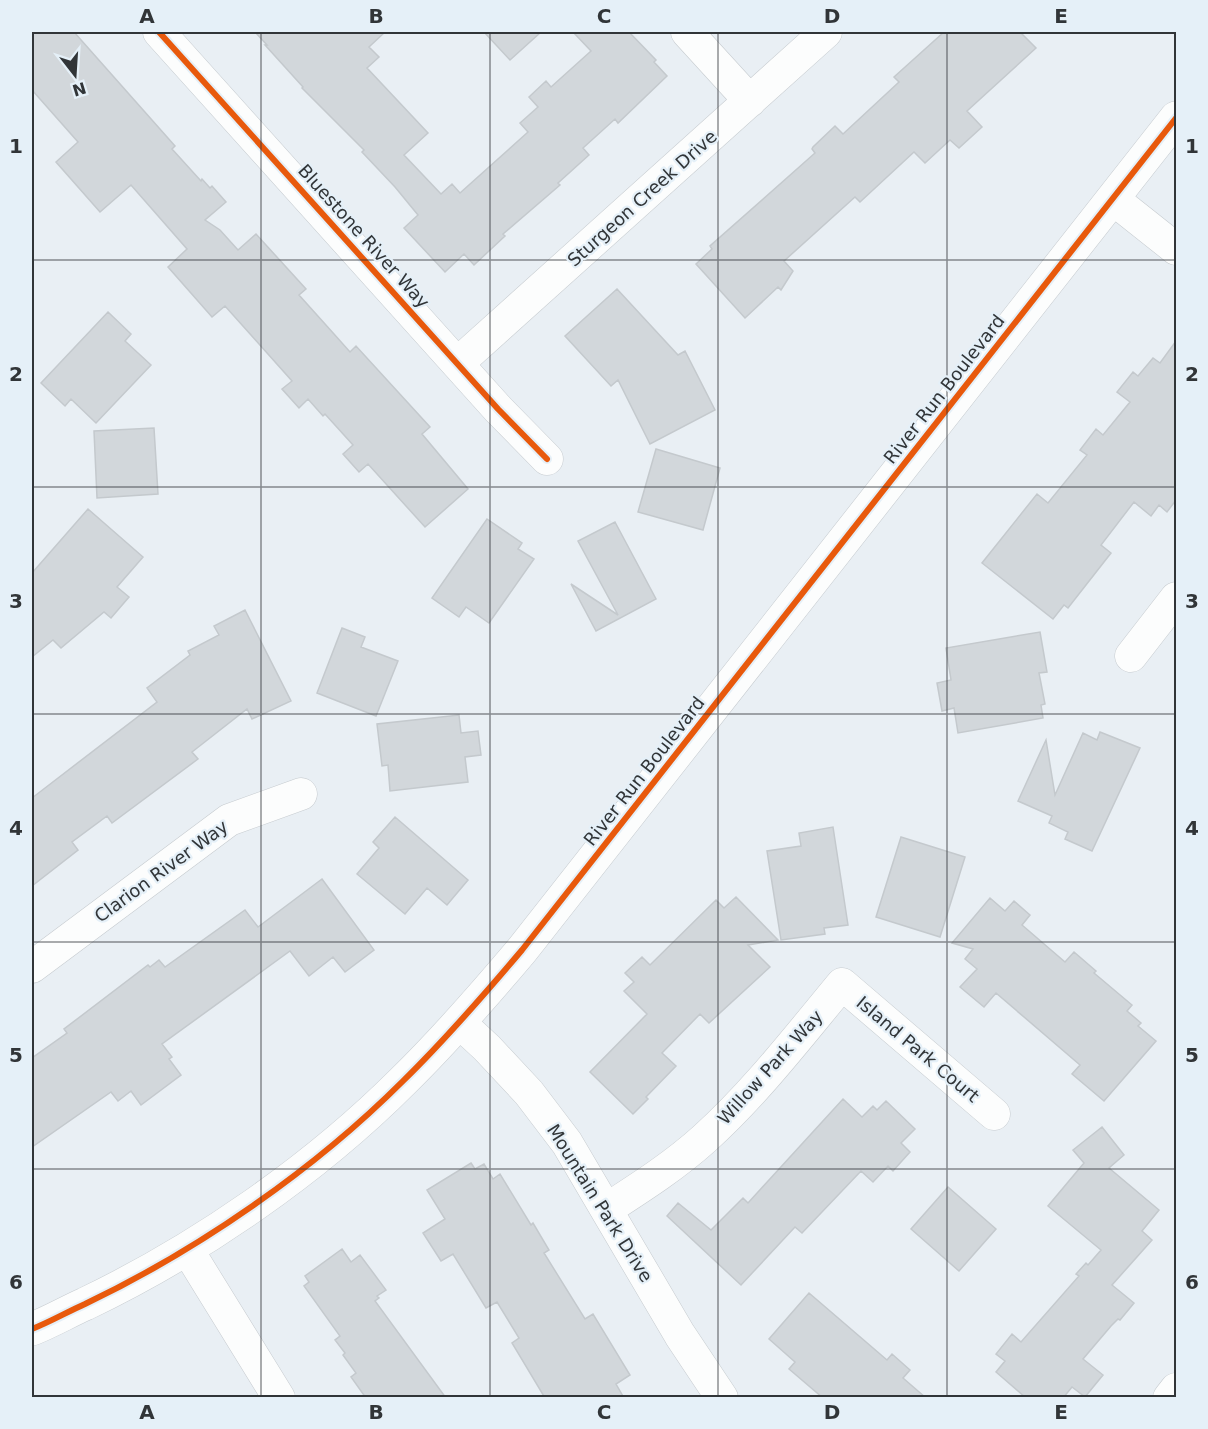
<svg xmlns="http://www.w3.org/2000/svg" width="1208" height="1429" font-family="'DejaVu Sans',sans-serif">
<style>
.building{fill:#d2d7db;stroke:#c4c9cd;stroke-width:1.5}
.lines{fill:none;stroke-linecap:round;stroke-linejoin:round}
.street-casing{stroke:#c6cbcf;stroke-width:33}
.secondary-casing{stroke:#c6cbcf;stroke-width:34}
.street{stroke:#fcfdfd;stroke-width:32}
.secondary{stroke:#fcfdfd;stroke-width:33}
.cycleway-casing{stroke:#e5f0f8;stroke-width:10}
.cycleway{stroke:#e8590c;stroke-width:6}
.grid{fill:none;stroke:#313538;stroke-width:1.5;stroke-opacity:0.55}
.labels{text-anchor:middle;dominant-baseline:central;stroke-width:4.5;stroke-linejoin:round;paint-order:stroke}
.street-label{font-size:18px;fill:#313538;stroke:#e5f0f8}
.neatline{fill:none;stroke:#313538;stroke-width:2}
.grid-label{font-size:20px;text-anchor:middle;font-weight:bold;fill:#313538}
</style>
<rect width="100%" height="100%" fill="#e9eff4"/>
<path class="building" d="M32,32H74L175,146L172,149L201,181L202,179L210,188L212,186L226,202L205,220L220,230L238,250L256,234L306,289L299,295L334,334L350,352L356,346L430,427L422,434L468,489L425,527L368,464L359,472L343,454L353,445L325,414L323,416L308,399L299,408L282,389L292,381L225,306L212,317L168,267L187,249L131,185L100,212L56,162L78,142L32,90Z
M255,32H385L369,47L379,57L367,68L428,133L404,155L441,194L452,184L460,193L528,132L520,123L538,107L529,97L546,81L551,87L591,51L573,32H629L656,60L654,62L667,76L618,123L615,119L583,148L589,155L558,183L560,185L503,234L505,236L474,265L464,254L445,272L404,228L418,215L395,187L362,152L364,150L302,88L303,87L265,45H267Z
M484,32H541L510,60Z
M944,32H1020L1036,48L967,111L982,127L959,148L950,140L925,163L914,152L860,202L855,197L784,261L793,271L781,290L778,287L745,318L696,264L712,249L710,246L815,153L812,149L813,147L835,126L843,134L899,82L894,77Z
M617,289L678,355L685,351L715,410L650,444L618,380L611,386L565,336Z
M108,312L131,334L125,341L151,365L96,423L71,399L65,406L41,383Z
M1176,341V500L1167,512L1159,505L1151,516L1134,502L1101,545L1111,553L1068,608L1064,605L1053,619L982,563L1037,494L1048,503L1087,455L1080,450L1096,429L1103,435L1130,402L1117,392L1133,372L1138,376L1153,358L1160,363Z
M154,428L158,494L97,498L94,431Z
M656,449L720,468L703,530L638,512Z
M88,509L143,557L117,587L129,597L111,618L104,612L61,648L53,640L32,657V573Z
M487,519L522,543L518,549L534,559L489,623L466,607L459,617L432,598Z
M615,522L656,599L596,631L571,584L618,615L578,541Z
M245,610L291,701L252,719L247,709L192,752L198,759L112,823L107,816L72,842L78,850L32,886V798L157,702L147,688L190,655L188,651L219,635L214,626Z
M342,628L365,637L361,647L398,661L376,716L317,693Z
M1040,632L1047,672L1039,673L1045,704L1041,705L1043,718L958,733L954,708L942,711L937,683L951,680L946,648Z
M459,715L461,733L478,731L481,755L465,757L468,782L390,791L388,765L382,766L377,724Z
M1100,732L1140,748L1092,851L1065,839L1068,832L1049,823L1052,816L1018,801L1046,740L1055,795L1083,733L1097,740Z
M395,817L468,880L447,905L427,888L405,914L357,874L379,848L373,842Z
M833,827L848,925L824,928L825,934L781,940L767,851L801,846L799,833Z
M901,837L965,857L940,937L876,917Z
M322,879L374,950L345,972L333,957L309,976L290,951L162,1044L172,1057L169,1059L181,1075L141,1105L131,1091L118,1101L111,1092L32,1147V1058L67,1033L64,1029L148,965L150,967L159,960L165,967L245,910L258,927Z
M736,897L778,940L748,945L770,967L709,1023L700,1014L662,1053L676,1066L646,1097L648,1099L633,1114L590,1072L647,1014L624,991L634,982L625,973L642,957L650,965L716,900L724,908Z
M990,898L1005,911L1014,901L1030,915L1022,925L1065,962L1074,952L1096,971L1094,973L1132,1005L1127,1011L1141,1023L1138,1026L1156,1041L1104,1101L1072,1074L1080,1065L996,993L984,1007L960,987L977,969L965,959L973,949L952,943Z
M843,1099L862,1117L873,1106L877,1110L886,1101L915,1129L901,1143L910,1152L893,1171L888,1166L873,1182L861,1171L802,1233L795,1227L741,1285L667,1216L678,1203L711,1230L743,1198L748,1203Z
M1102,1127L1124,1155L1109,1168L1159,1210L1142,1231L1152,1240L1112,1285L1134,1303L1120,1320L1118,1319L1111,1326L1083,1359L1103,1375L1085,1397L1072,1387L1063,1398H1026L996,1372L1005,1361L996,1354L1012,1334L1021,1342L1079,1276L1076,1274L1086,1263L1088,1265L1101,1250L1048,1206L1084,1163L1073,1150Z
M471,1163L475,1169L484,1164L493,1179L500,1174L531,1225L533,1223L549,1250L544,1253L585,1319L593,1314L630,1375L616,1384L624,1398H545L512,1343L519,1338L497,1302L486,1308L453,1254L441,1261L423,1233L445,1219L427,1190Z
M948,1187L996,1229L959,1271L911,1229Z
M342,1249L351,1262L360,1255L386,1290L377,1296L379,1298L375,1301L446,1398H366L351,1377L356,1373L343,1355L345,1353L335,1340L340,1336L304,1286L309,1282L305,1276Z
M809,1293L887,1360L892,1354L910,1370L903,1378L926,1398H823L789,1369L795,1362L769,1339Z"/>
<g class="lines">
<g class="street-casing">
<path id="street" d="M159,32L498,409L547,459
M687,32L750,101
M1113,199L1176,249
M458,363L826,32
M1131,656L1176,598
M32,967L229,820L301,794
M460,1023L487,1048L529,1093L567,1143L680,1335L722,1398
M607,1209C641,1187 674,1166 704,1139C755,1093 798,1037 842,984L994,1114
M187,1249L279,1398
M1169,1398L1176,1389"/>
</g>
<g class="secondary-casing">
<path id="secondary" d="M32,1329C50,1322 67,1312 85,1304C198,1250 314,1170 403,1081C445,1040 484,995 522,950L1176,118"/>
</g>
<use href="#street" class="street"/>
<use href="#secondary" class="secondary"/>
<g class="cycleway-casing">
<path id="cycleway" d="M159,32L498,409L547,459
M32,1329C50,1322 67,1312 85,1304C198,1250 314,1170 403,1081C445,1040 484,995 522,950L1176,118"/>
</g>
<use href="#cycleway" class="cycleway"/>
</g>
<path class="grid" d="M261,32V1398M490,32V1398M718,32V1398M947,32V1398M32,260H1176M32,487H1176M32,714H1176M32,942H1176M32,1169H1176"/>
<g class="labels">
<g class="street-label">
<text transform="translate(642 198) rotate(-42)">Sturgeon Creek Drive</text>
<text transform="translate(364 236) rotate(48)">Bluestone River Way</text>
<text transform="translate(944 389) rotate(-52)">River Run Boulevard</text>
<text transform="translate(644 771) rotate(-52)">River Run Boulevard</text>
<text transform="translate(161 871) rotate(-36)">Clarion River Way</text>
<text transform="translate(918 1049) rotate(40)">Island Park Court</text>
<text transform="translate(770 1067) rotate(-48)">Willow Park Way</text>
<text transform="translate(600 1203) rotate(58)">Mountain Park Drive</text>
</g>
</g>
<rect width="1208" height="1429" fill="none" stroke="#e5f0f8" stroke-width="66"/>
<g transform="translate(75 75) rotate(163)" stroke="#e5f0f8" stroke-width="4.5" paint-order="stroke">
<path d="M0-4.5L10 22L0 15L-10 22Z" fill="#313538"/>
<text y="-9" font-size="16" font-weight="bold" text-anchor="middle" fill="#313538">N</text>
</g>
<rect x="33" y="33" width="1142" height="1363" class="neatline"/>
<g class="grid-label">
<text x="147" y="23">A</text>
<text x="376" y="23">B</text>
<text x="604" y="23">C</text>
<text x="832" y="23">D</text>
<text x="1061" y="23">E</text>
<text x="16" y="153">1</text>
<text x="1192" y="153">1</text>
<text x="16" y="381">2</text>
<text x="1192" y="381">2</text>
<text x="16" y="608">3</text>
<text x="1192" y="608">3</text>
<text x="16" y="835">4</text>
<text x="1192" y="835">4</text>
<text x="16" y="1062">5</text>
<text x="1192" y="1062">5</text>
<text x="16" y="1289">6</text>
<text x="1192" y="1289">6</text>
<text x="147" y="1419">A</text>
<text x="376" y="1419">B</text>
<text x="604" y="1419">C</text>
<text x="832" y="1419">D</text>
<text x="1061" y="1419">E</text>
</g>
</svg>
